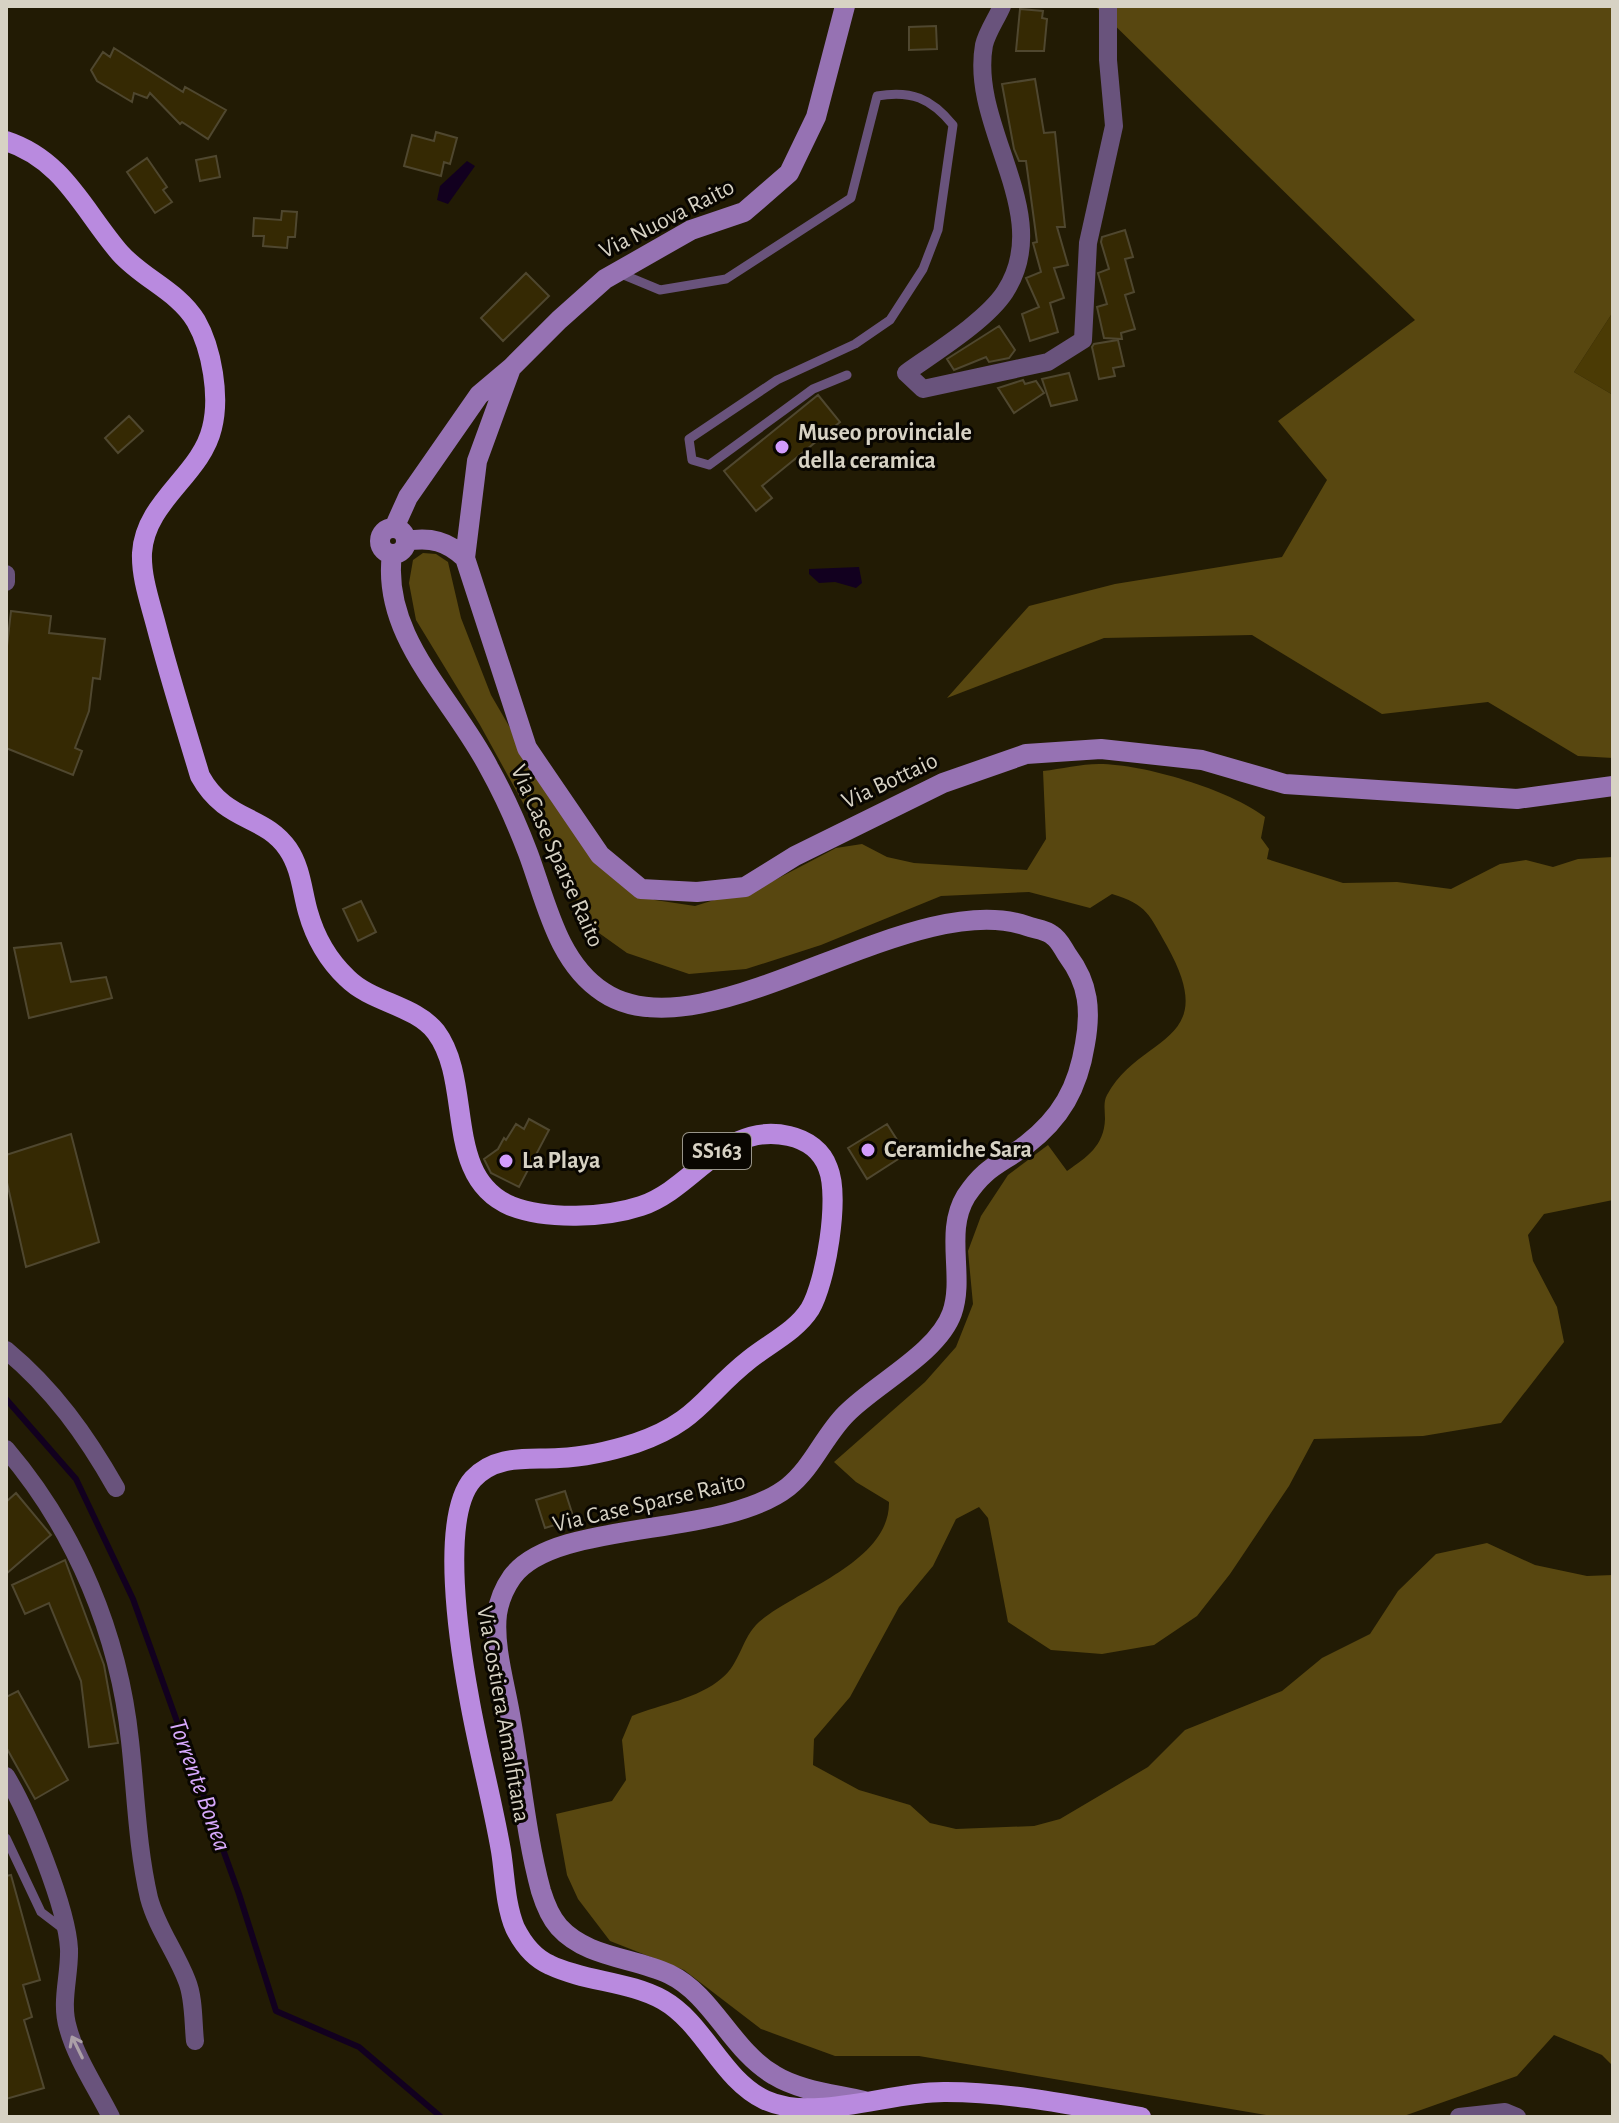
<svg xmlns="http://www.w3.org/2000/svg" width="1619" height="2123" font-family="'Alegreya Sans',sans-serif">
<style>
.green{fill:#4b3b05}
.forest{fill:#584710}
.water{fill:#12001f}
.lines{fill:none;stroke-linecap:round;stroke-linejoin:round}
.stream{stroke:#12001f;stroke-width:6}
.building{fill:#352903;stroke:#4f472f;stroke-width:2}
.lane{stroke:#69537c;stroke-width:9}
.street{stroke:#69537c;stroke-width:18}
.secondary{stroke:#9672b3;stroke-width:20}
.primary{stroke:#b98adf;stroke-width:20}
.oneway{stroke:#ab9fa7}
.poi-dot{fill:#d29cfd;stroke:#090601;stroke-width:3}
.labels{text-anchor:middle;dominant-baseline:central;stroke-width:6;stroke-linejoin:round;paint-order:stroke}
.shield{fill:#090601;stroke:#99958a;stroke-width:2}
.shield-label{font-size:22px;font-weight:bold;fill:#d7d2c4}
.street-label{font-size:24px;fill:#d7d2c4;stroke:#090601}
.poi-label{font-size:24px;font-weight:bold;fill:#d7d2c4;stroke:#090601;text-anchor:start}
.water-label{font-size:26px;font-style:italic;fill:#d7a9fc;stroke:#090601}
</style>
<rect width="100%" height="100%" fill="#221b04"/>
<path class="green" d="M1613,312V395L1574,372Z"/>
<path class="forest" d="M1095,6H1613V312L1574,372L1613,395V758L1578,756L1488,702L1382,714L1252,635L1104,638L947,698L1029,606L1115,584L1282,557L1327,480L1278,421L1415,320Z
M423,553L436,554L448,562L461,618L491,695L530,762L618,877L655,900L695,906L771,882L836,848L862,844L887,857L914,863L1027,870L1046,839L1043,771C1061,769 1081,764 1099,764C1144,764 1230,790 1265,817L1261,838L1269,849L1267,859L1343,883L1397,882L1451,889L1500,864L1526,860L1553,867L1578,859L1613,857V1200L1544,1214L1528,1235L1533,1261L1557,1307L1564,1342L1501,1423L1423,1436L1314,1439L1289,1486L1230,1574L1197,1616L1154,1645L1102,1654L1051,1650L1008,1622L988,1518L979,1507L956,1519L933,1566L899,1607L850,1697L814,1739L813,1765L859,1790L910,1805L930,1823L956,1829L1034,1826L1060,1819L1148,1767L1185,1730L1282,1691L1322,1658L1370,1634L1398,1591L1436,1554L1487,1543L1535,1565L1587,1576L1613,1575V2066L1602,2055L1554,2035L1517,2076L1401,2117H1278L919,2056H835L761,2029L684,1970L610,1941L578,1899L567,1875L556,1814L612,1801L626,1780L622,1740L632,1716C661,1704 698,1699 722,1678C740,1664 742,1637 759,1622C798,1589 890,1562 889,1502L856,1482L834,1462L925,1382L956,1347L973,1304L968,1251L981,1216L1008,1175L1048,1145L1067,1171C1087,1157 1104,1146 1105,1119C1105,1111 1103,1102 1107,1095C1141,1033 1222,1045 1167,946C1150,916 1147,904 1112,894L1090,908L1029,892L941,896L821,945L746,969L689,974L627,953L592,928L480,725L416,620L409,583L413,560Z"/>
<path class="water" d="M467,161L475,166L448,204L437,200L440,186Z
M859,567L862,583L856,588L835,582L819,583L809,574V569Z"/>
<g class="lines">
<path class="stream" d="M6,1399L76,1479L133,1599L239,1894L276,2011L359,2047L441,2117"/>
</g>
<path class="building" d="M1020,9L1043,11L1042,18L1047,19L1044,51H1016Z
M936,26L937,49L909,50V27Z
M114,48L183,92L185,87L226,110L208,139L182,122L180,124L150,93L147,98L134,93L132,102L97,81L91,70L103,52L110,57Z
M1035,79L1044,133L1055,132L1065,227H1057L1068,265L1054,268L1064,298L1050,303L1058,332L1030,341L1022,314L1039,307L1026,278L1041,272L1033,243L1037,242L1026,161H1019L1014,149L1002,84Z
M436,132L457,138L450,164L444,162L441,176L404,166L412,135L434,141Z
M216,156L220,177L200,181L196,160Z
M147,158L167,187L163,190L172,202L155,213L127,172Z
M282,211L297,212L295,237H288L287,248L263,246L264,236H253L254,218L281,220Z
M1125,230L1133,257L1125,259L1134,292L1125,295L1135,329L1121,333L1122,339L1104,338L1097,307L1107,304L1098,273L1109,269L1101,242L1102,237Z
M526,273L549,296L503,341L481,318Z
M999,326L1015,350L1009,358L989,362L986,357L954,370L947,359Z
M1118,340L1124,366L1113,368L1115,376L1099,379L1092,347L1094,344Z
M1069,373L1077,400L1051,406L1042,379Z
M1023,380L1025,384L1036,381L1044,393L1014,413L998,388Z
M818,395L840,422L762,486L772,498L756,511L724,471Z
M129,416L143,431L118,453L105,438Z
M11,611L51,616L49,633L105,639L100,679L93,678L89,711L75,748L82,751L73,775L6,748V655Z
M361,901L376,932L358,941L343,909Z
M61,943L71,982L106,977L112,998L29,1018L14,948Z
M529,1119L549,1130L519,1187L491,1173L484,1159L498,1149L504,1138L506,1140L516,1124L524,1129Z
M887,1124L906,1154L867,1179L848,1148Z
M71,1134L99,1242L26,1267L6,1178V1155Z
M565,1491L574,1519L545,1528L536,1500Z
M16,1493L51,1535L6,1574V1502Z
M65,1560L104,1665L118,1743L89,1747L81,1681L49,1603L25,1614L12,1585Z
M18,1691L68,1780L35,1799L6,1747V1697Z
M11,1875L40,1980L23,1985L32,2017L24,2020L44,2088L6,2099V1876Z"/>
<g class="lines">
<path class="lane" d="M619,273L660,290L726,279L851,198L877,96C911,90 931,98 953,125L938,230L923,269L890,320L855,344L777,380L689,439L692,460L709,465L813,389L847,375
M6,1838L41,1912L62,1928"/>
<path class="street" d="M1002,6C997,18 987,32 984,45C969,128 1056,214 1005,292C986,321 934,353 906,373L923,389L1048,362L1083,340L1088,243L1114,126L1108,60V6
M6,574V582
M6,1350C53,1389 86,1435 116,1488
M6,1449C76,1531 119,1635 130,1741C136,1794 137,1846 149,1898C157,1928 176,1952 187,1981C194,1998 193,2022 195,2041
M6,1776C28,1812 67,1908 69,1949C70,1975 60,2002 68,2028C76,2058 97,2089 111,2117
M1459,2117L1505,2112L1517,2117"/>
<path class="secondary" d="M380 541a13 13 0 1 1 26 0a13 13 0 1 1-26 0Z
M394,528L408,497L479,395L511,368L559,320L605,279L691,230L744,212L789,173L816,117L845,6
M406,541C431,537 447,541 465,558L527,748L600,855L641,889L697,892L745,887L795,856L943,783L1026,754L1101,749L1202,760L1285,784L1517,799L1613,786
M392,554C381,637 453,698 489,768C504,795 517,824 528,853C546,901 557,962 603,992C704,1060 910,885 1027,926C1035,929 1045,929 1052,935C1060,940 1063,949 1068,956C1089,984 1091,1011 1085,1044C1078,1088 1061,1118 1026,1145C999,1165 986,1166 966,1196C944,1232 965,1276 952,1313C938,1353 875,1384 846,1414C824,1436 813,1467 788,1487C722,1539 555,1518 512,1577C505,1587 499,1601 497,1614C493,1647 506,1687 511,1720C521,1776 526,1836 541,1891C545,1904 550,1917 559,1927C587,1958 633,1957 669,1974C713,1995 731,2050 774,2075C800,2091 835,2094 864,2101
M465,558L477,461L511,368"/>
<path class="primary" d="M6,141C64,160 83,210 120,253C143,279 178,291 196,321C212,349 220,397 212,428C201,475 145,501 142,553C141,577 150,602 156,625C169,675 185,726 200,776C226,823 264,814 288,849C301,868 302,891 308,912C315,937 328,960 347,978C372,1003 415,1005 436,1032C474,1083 442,1177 511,1206C547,1220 605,1218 641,1206C695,1188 724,1121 789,1136C807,1140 822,1151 828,1168C840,1197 826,1282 810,1309C796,1331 770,1343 750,1359C704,1395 698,1422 636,1443C611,1451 584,1457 559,1458C528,1460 496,1454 473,1479C439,1517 460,1648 469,1697C478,1749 492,1799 501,1851C505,1876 505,1904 515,1928C523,1944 534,1958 550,1965C586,1982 629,1981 663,2000C705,2024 721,2079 765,2100C815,2123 891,2091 946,2092C1011,2092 1077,2106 1141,2117"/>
</g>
<defs><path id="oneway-shaft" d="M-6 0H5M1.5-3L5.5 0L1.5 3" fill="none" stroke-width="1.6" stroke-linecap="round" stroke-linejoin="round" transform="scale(2)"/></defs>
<use class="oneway" href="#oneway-shaft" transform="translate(77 2047) rotate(-116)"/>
<g class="poi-dot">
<circle cx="782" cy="447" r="8"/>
<circle cx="868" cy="1150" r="8"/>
<circle cx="506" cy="1161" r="8"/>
</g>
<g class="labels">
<rect class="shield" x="683" y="1133" width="68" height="36" rx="6"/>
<g class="shield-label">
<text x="717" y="1151">SS163</text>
</g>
<g class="street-label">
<text transform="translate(667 219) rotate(-27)">Via Nuova Raito</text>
<text transform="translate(890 781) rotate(-25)">Via Bottaio</text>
<text transform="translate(557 856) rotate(66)">Via Case Sparse Raito</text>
<text transform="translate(649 1503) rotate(-13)">Via Case Sparse Raito</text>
<text transform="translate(503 1714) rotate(80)">Via Costiera Amalfitana</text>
</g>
<g class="poi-label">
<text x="798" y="433">Museo provinciale<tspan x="798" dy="28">della ceramica</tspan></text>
<text x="884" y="1150">Ceramiche Sara</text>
<text x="522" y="1161">La Playa</text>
</g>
<g class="water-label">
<text transform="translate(200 1785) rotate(70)">Torrente Bonea</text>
</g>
</g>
<rect width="1619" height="2123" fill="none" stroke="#d7d2c4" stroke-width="16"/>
</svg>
